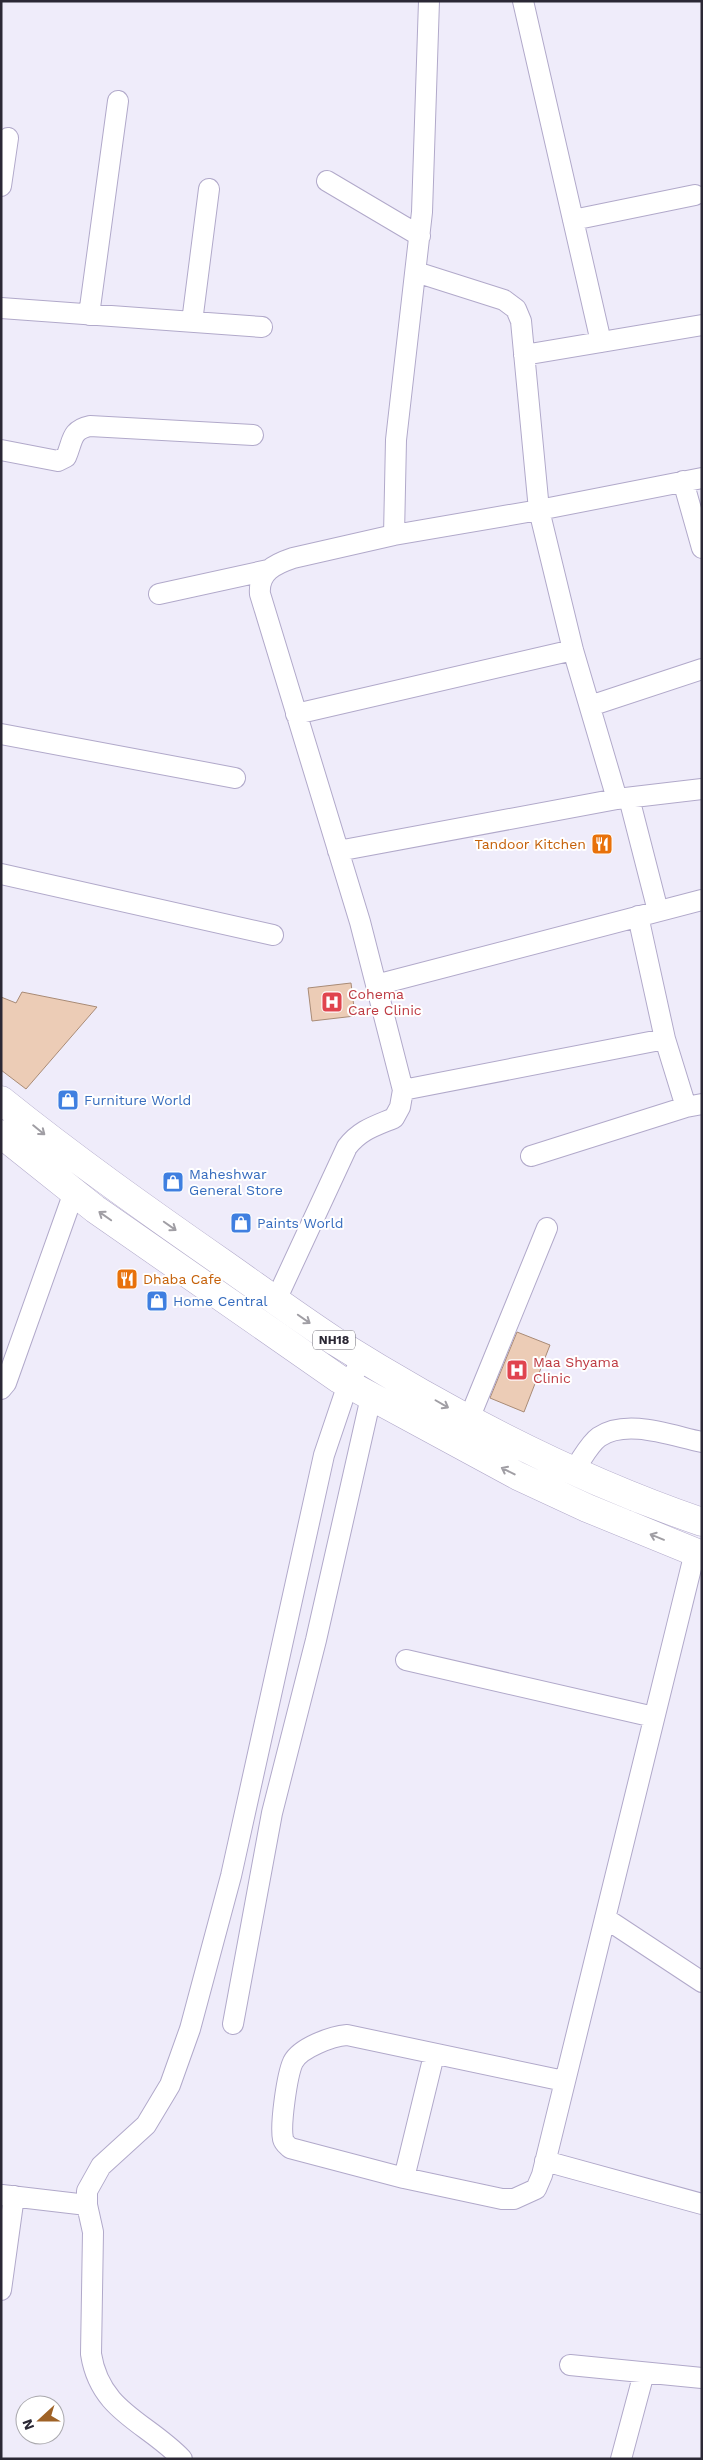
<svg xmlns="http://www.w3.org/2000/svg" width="703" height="2460" font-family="'Work Sans',sans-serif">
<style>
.building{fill:#ecccb6;stroke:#a98b76}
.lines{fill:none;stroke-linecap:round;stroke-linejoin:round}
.minor-casing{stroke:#b1a9ca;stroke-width:22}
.highway-casing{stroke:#b1a9ca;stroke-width:29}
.minor{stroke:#fff;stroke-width:20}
.highway{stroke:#fff;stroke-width:28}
.oneway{stroke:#a09ea4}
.labels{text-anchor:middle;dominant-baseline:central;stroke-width:4;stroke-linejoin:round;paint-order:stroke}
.shield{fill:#fff;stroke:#6b6872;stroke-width:1}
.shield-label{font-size:12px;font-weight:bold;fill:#2b2835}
.food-label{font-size:14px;fill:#c56008;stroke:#fff;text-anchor:end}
.health-label{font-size:14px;fill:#be3a42;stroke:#fff;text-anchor:start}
.shop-label{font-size:14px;fill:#366cbe;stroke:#fff;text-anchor:start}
</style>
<rect width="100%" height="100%" fill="#efecfa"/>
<path class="building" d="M351,983L355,1016L312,1021L308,988Z
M22,992L97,1007L26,1089L1,1070V997L16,1003Z
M517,1332L550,1345L524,1412L490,1398Z"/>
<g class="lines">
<g class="minor-casing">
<path id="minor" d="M523,1L601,342
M327,181L420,236
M1,186L8,138
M573,220L695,195
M416,272L504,300L516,309L521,321L539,510L573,650L617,799
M1,308L262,327
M89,315L118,101
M192,322L209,189
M524,355L702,325
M1,450L58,461L66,457C73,442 70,430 90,426L253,435
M683,481L702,548
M394,535L396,440L422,212L429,1
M159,594L268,570
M590,706L702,669
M296,714L573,650
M1,734L235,778
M629,798L658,911
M338,851L617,799L702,789
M1,874L273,935
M638,916L665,1039L686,1107
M376,985L702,900
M403,1090L665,1039
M531,1156L686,1107L702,1104
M276,1300L347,1147C360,1130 375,1126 394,1118L400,1107L403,1090L360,922L260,594C258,572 275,564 293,558L394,535L539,510L702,478
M1,1389L6,1383L74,1192
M469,1419L547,1228
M573,1471C581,1461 589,1444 599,1437C627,1418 672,1436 702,1442
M406,1660L654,1717
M605,1918L702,1982
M233,2024L272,1813L316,1640L371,1397
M564,2081L347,2035C332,2036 300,2048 293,2062C287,2075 280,2125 283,2139C284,2143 287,2145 290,2148L404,2178L502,2199H514L536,2189L542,2175L695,1552
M545,2161L702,2204
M404,2178L434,2055
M2,2195L87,2205
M1,2290L14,2196
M570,2365L702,2378
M182,2459C147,2422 100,2412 91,2354L93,2232L87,2205V2191L101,2166L146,2125L170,2085L190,2029L231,1876L324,1455L348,1384L363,1358
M621,2459L644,2373"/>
</g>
<g class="highway-casing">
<path id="highway" d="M1,1100C73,1158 148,1211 224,1264C261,1290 298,1317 336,1342C451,1414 573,1478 702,1522
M1,1134L95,1209L339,1379L518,1476L587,1508L702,1555"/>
</g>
<use href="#minor" class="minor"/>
<use href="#highway" class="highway"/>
</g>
<defs><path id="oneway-shaft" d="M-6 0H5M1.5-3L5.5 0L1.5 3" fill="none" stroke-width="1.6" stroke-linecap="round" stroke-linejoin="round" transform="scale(1.25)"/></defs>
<g class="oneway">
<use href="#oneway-shaft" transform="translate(39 1130) rotate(39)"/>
<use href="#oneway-shaft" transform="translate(105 1216) rotate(-145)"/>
<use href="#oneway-shaft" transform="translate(170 1226) rotate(35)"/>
<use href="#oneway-shaft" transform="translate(304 1319) rotate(35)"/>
<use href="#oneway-shaft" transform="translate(442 1404) rotate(30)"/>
<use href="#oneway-shaft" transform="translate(508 1471) rotate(-153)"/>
<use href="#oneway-shaft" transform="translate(657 1537) rotate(-158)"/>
</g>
<defs>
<g id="restaurant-square" transform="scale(1.125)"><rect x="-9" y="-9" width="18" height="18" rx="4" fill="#e8710a" stroke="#fff"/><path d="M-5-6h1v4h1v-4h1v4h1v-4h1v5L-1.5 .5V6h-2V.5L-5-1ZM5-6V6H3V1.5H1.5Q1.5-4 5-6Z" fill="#fff"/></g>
<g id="hospital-square" transform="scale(1.125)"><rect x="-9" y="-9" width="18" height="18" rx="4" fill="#e0444e" stroke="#fff"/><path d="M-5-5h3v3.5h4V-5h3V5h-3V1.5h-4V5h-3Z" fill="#fff"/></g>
<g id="shop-square" transform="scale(1.125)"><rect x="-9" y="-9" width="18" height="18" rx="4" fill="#3f7fe0" stroke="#fff"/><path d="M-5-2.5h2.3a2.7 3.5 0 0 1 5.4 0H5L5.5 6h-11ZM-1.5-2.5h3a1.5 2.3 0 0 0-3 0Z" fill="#fff"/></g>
</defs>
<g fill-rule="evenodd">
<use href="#restaurant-square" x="602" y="844"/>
<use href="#hospital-square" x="332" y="1002"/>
<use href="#shop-square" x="68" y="1100"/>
<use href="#shop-square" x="173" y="1182"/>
<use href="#shop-square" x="241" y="1223"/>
<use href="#restaurant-square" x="127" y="1279"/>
<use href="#shop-square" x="157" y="1301"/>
<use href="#hospital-square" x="517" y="1370"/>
</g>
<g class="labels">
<rect class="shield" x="313" y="1330.5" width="42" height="19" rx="4"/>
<g class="shield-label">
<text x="334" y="1340">NH18</text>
</g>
<g class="food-label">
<text x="586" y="844">Tandoor Kitchen</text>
<text x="143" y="1279" text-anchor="start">Dhaba Cafe</text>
</g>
<g class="health-label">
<text x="348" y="994">Cohema<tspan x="348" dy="16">Care Clinic</tspan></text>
<text x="533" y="1362">Maa Shyama<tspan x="533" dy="16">Clinic</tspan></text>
</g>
<g class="shop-label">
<text x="84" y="1100">Furniture World</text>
<text x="189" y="1174">Maheshwar<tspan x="189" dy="16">General Store</tspan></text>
<text x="257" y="1223">Paints World</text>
<text x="173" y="1301">Home Central</text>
</g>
</g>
<rect width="703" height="2460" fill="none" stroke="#2b2835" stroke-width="5"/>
<g transform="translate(40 2420) rotate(249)"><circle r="24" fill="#ffffff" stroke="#aaa9ae"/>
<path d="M0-4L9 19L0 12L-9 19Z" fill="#9f6226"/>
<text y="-8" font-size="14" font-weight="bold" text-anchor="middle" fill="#2b2835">N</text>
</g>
</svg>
